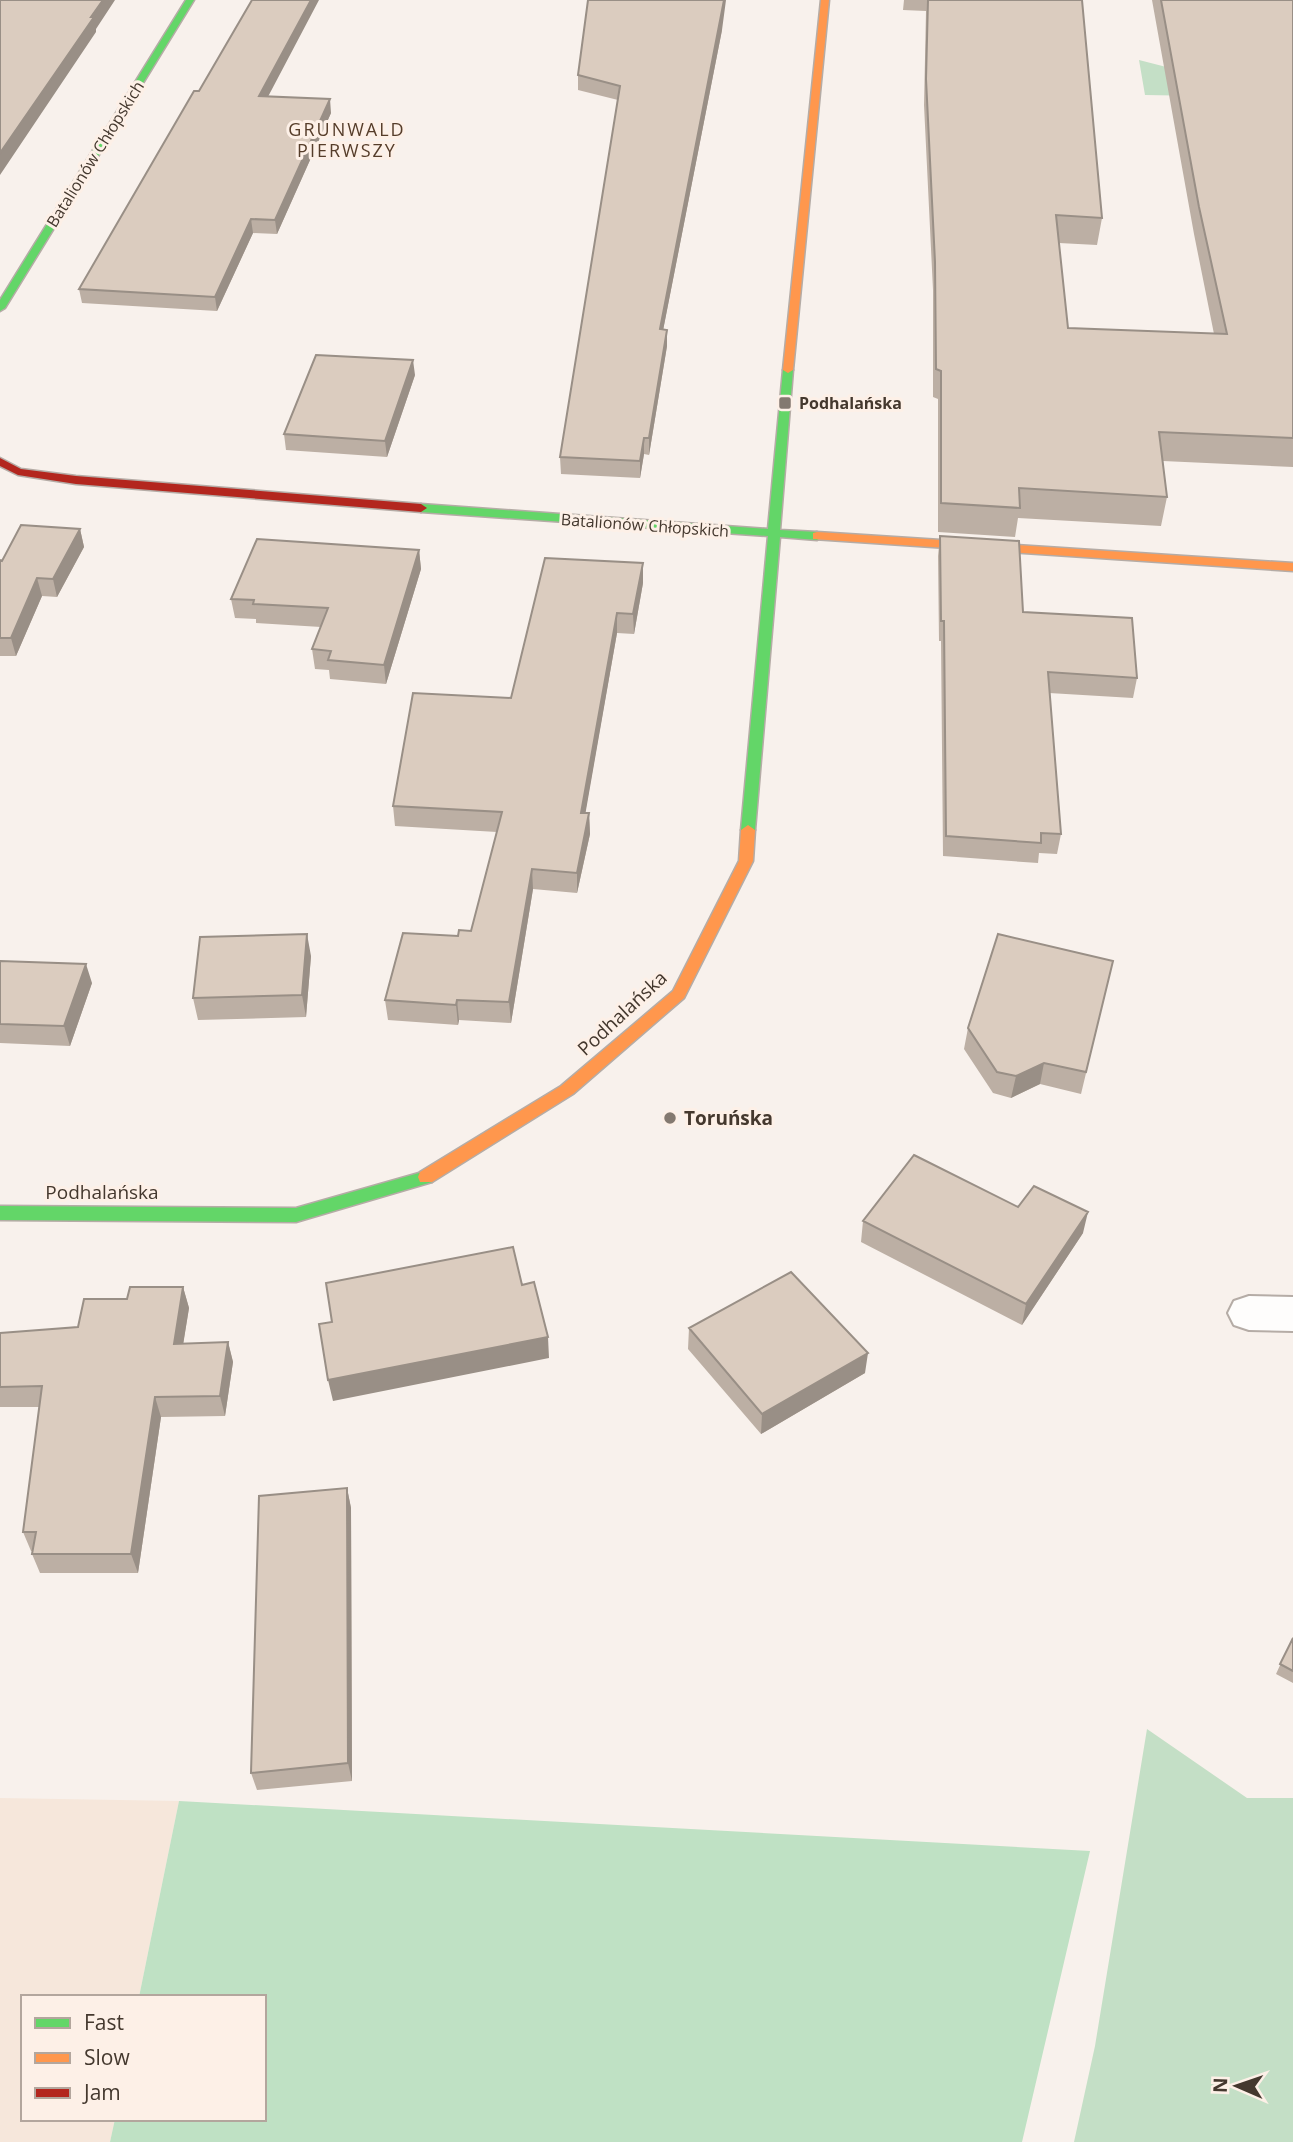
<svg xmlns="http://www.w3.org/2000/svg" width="1293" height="2142" font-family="'Open Sans',sans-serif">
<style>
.built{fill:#f6e7db}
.green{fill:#c4dfc6}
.forest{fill:#bfe1c4}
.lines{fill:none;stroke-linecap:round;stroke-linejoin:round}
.street-casing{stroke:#b5aca6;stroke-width:4}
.fast-casing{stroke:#b5aca6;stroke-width:3}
.slow-casing{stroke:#b5aca6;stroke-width:3}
.jam-casing{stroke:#b5aca6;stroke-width:3}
.street{fill:#fefdfc;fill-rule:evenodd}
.fast{fill:#63d668;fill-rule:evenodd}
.slow{fill:#ff974d;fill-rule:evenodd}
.jam{fill:#b3261e;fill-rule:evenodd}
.wall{fill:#bcafa4}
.shaded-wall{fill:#998f86}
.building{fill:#dbccbf;stroke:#998f86;stroke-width:2}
.poi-dot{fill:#837970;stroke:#fdf0e7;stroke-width:2.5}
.labels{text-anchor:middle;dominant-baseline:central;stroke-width:6;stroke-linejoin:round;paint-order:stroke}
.far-street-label{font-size:16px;fill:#44382e;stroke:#fdf0e7}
.far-poi-label{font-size:16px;font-weight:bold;fill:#44382e;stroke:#fdf0e7;text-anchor:start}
.far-neighbourhood-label{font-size:18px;letter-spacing:2px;fill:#563d2a;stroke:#fdf0e7}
.street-label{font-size:19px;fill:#44382e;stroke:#fdf0e7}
.poi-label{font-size:19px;font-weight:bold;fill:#44382e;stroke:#fdf0e7;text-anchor:start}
</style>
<rect width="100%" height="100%" fill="#f8f1ec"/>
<path class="built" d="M0,1798L179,1801L139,1997H23V2119H115L110,2142H0Z"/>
<path class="green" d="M1139,60L1217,80L1203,96L1145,95Z
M1147,1729L1247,1798H1293V2142H1074L1095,2046Z"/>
<path class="forest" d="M179,1801L1090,1851L1022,2142H110L115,2119H264V1997H139Z"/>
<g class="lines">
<g class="street-casing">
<path id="street" d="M1249,1296L1293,1297V1331L1249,1330L1234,1325L1228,1313L1234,1301Z"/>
</g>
<g class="fast-casing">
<path id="fast" d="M186,0H194L5,308L0,311V300Z
M788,367L793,370L780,530L817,532L823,536L817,540L780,537L755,830L748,835L741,830L768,536L421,512L415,508L421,504L768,529L783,370Z
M426,1171L432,1172L434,1177L432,1182L296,1222L0,1220V1206L296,1208Z"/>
</g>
<g class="slow-casing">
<path id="slow" d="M821,0H829L793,370L788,373L783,370Z
M817,532L1293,563V571L813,539V533Z
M748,825L755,830L753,861L684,998L573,1094L432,1182H420L418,1177L420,1172L561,1086L673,991L739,861L741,830Z"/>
</g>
<g class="jam-casing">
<path id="jam" d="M0,458L21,469L76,476L421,504L427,508L421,512L76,484L18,475L0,466Z"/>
</g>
<use href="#street" class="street"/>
<use href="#fast" class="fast"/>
<use href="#slow" class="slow"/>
<use href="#jam" class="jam"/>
</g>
<path class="wall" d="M904,0H1082L1102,218L1097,245L1059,243L1068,328L1214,334L1194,234L1152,0H1293V467L1163,461L1167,497L1161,526L1018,518L1015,537L938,532V399L933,397V290L924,105L926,11L903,10Z
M722,30L663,330L667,346L649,455L644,454L640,478L561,474L560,457L618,100L578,90V75Z
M268,97L331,113L277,234L253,233L217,311L82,303L79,289Z
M415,375L387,457L286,450L284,434Z
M80,529L84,547L57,597L42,596L16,656H0V560L2,561Z
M940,536L1023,612L1137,678L1133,698L1049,693L1061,834L1057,854L1039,853L1038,863L943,856L941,641H939L938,556Z
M419,550L421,569L386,684L330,679L329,670L315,669L312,649L321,627L256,623V619L235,618L231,599Z
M643,583L634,634L617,633L585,813H589L590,834L577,893L533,889L511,1023L459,1020L458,1025L388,1020L385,1000L458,936L471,931L497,832L395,826L393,806L511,698Z
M311,956L306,1017L198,1020L193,998Z
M0,961L92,983L70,1046L0,1043Z
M1113,961L1081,1094L1040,1084L1011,1098L993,1093L964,1049L968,1028Z
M863,1221L1083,1233L1022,1325L861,1242Z
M183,1287L189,1308L183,1344L228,1342L233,1362L225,1416L161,1417L138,1573H40L32,1554V1551H31L23,1532L40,1407H0V1333L78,1327L127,1299Z
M689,1328L865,1373L761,1434L688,1349Z
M347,1488L351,1508L352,1781L257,1790L251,1773Z
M1293,1637V1683L1276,1674Z"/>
<path class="shaded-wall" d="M103,0H115L96,29V32L0,175V153Z
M311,0H319L261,110L259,96Z
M724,0H726L722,30L660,346V329Z
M330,99L331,113L277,234L275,220Z
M251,219L253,233L217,311L215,297Z
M667,330V346L649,455V438Z
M413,360L415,375L387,457L385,441Z
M644,438V454L640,478V461Z
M80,529L84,547L57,597L53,579Z
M419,550L421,569L386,684L384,665Z
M643,563V583L634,634L633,614Z
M37,578L42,596L16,656L11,638Z
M617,613V633L582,833L581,813Z
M589,813L590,834L577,893V873Z
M532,869L533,889L511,1023L509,1002Z
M307,934L311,956L306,1017L302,995Z
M86,964L92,983L70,1046L64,1026Z
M457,1000L459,1020L458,1025L456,1005Z
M1044,1063L1040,1084L1011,1098L1016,1076Z
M1088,1212L1083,1233L1022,1325L1026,1304Z
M183,1287L189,1308L180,1364L174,1344Z
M548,1337L549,1358L333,1401L328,1380Z
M228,1342L233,1362L225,1416L220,1396Z
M868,1353L865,1373L761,1434L762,1414Z
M155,1397L161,1417L138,1573L131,1554Z
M347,1488L351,1508L352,1781L348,1763Z"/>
<path class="building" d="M0,0H103L91,17H94L0,153Z
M252,0H311L259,96L330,99L275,220L251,219L215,297L79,289L194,91H199Z
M588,0H724L660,329L667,330L649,438H644L640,461L560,457L620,86L578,75Z
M928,0H1082L1102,218L1056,215L1068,328L1227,334L1199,207L1161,0H1293V438L1159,432L1167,497L1019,488L1020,508L941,503V371L936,369L935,262L926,79Z
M316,355L413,360L385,441L284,434Z
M21,525L80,529L53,579L37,578L11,638H0V560L2,561Z
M940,536L1019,541L1023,612L1132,618L1137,678L1048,672L1061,834L1041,833V843L946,836L944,621H941Z
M257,539L419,550L384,665L328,660L331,651L312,649L328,608L253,604L254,600L231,599Z
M545,558L643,563L633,614L617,613L581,813H589L577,873L532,869L509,1002L457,1000L456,1005L385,1000L403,933L458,936L459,930L471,931L502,812L393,806L413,693L511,698Z
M307,934L302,995L193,998L200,937Z
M998,934L1113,961L1086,1072L1044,1063L1016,1076L997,1072L968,1028Z
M0,961L86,964L64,1026L0,1024Z
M914,1155L1018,1207L1034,1186L1088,1212L1026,1304L863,1221Z
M513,1247L522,1285L534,1282L548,1337L328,1380L319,1324L332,1322L326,1283Z
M791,1272L868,1353L762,1414L689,1328Z
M130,1287H183L174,1344L228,1342L220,1396L155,1397L131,1554H32L36,1532H23L42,1386L0,1387V1333L78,1327L84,1299H127Z
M347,1488L348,1763L251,1773L259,1496Z
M1293,1638V1671L1280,1664Z"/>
<g class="poi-dot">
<rect x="778" y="396" width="14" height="14" rx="3.5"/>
<circle cx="670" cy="1118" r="7"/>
</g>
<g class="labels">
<g class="far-street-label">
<text transform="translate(95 154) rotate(-58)">Batalionów Chłopskich</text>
<text transform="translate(645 525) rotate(4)">Batalionów Chłopskich</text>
</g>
<g class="far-poi-label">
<text x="799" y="403">Podhalańska</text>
</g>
<g class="far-neighbourhood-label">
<text x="347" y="129">GRUNWALD<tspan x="347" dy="21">PIERWSZY</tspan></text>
</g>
<g class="street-label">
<text transform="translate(622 1013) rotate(-43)">Podhalańska</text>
<text x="102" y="1192">Podhalańska</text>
</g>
<g class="poi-label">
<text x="684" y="1118">Toruńska</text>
</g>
</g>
<rect x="21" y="1995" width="245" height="126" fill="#fdf0e7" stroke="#b3a69d" stroke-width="2"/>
<rect x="35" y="2018" width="35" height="10" fill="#63d668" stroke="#b3a69d" stroke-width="2"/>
<text x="84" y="2030" font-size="21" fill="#44382e">Fast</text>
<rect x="35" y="2053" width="35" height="10" fill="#ff974d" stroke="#b3a69d" stroke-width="2"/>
<text x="84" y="2065" font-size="21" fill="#44382e">Slow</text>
<rect x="35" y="2088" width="35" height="10" fill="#b3261e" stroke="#b3a69d" stroke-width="2"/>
<text x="84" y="2100" font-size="21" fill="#44382e">Jam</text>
<g transform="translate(1237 2086) rotate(272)" stroke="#fdf0e7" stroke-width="5" paint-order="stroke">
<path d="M0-5L12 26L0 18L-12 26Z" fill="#44382e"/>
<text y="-10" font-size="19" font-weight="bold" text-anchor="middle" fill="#44382e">N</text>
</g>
</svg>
